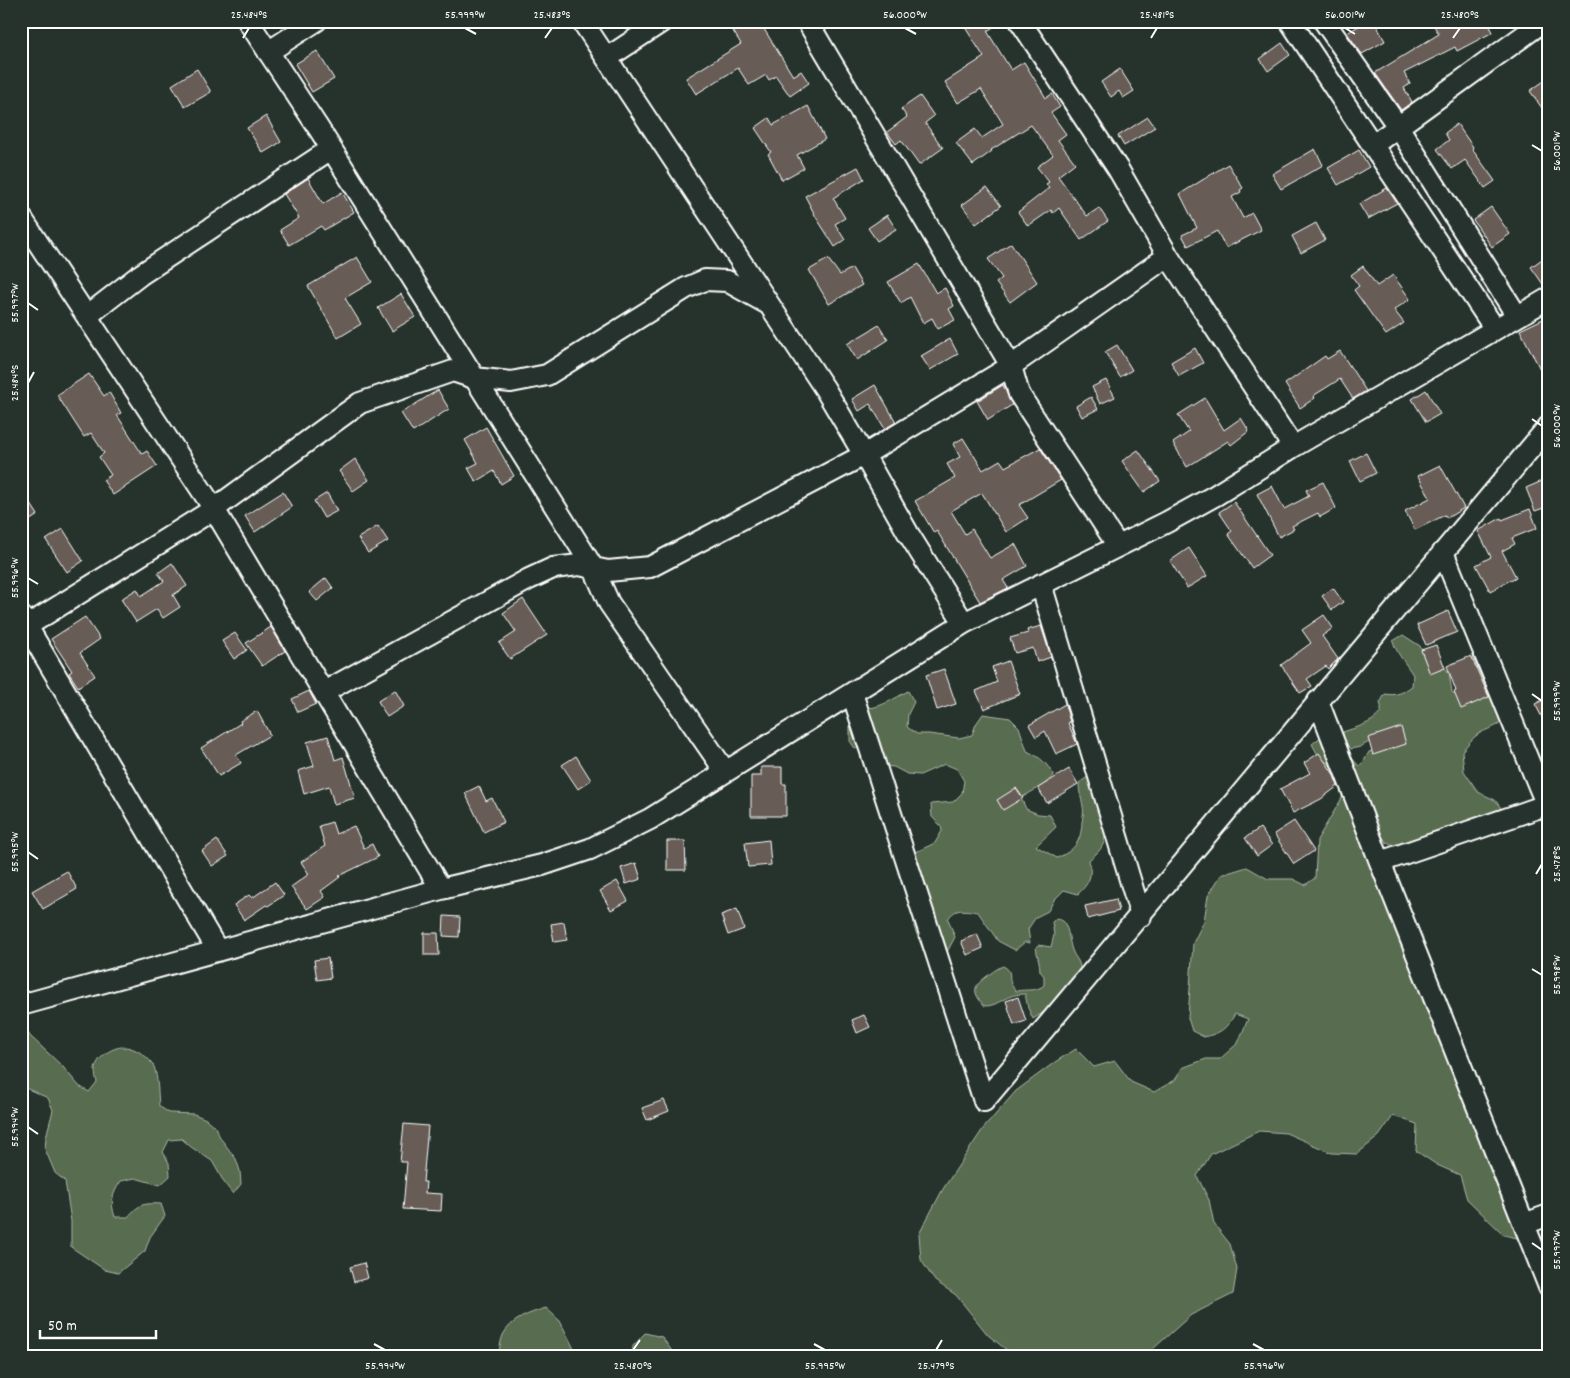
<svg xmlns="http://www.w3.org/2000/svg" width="1570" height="1378" font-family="Dekko,sans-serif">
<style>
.green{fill:#596c4f;stroke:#acb6a7}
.building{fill:#685c56;stroke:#fff}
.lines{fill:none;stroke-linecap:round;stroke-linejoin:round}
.minor-casing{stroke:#fff;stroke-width:24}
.minor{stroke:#26332d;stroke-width:20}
.ticks{fill:none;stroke:#fff;stroke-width:2}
.neatline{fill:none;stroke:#fff;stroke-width:2}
.ticks-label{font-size:12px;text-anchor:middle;fill:#fff}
</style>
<rect width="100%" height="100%" fill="#26332d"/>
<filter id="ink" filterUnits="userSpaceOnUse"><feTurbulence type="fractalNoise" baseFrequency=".02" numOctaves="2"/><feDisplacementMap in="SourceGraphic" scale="10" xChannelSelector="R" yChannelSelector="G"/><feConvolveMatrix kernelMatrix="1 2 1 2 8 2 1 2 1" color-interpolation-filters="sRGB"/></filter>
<g filter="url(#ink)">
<path class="green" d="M1403,635L1420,646L1426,663L1433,669L1445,668L1449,673L1452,692L1465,703L1483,695L1485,685L1473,658L1482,654L1506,719C1497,728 1487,728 1477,735C1471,739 1467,746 1462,751L1464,771L1478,792L1495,800L1501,808L1498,817L1404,849L1386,842L1374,823L1427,1013L1447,1027L1530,1241L1504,1235L1467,1199L1460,1175L1437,1165L1416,1151L1417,1124L1393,1116L1379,1136L1357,1154L1332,1153L1286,1133L1259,1131L1211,1154L1197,1176L1209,1200L1214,1224L1230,1244L1237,1269L1233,1294L1191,1315L1144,1357H1013L1008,1351L988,1335L956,1295L935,1281L921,1260L919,1234L943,1189L983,1129L1016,1091L1055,1062L1076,1049L1094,1067L1115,1061L1131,1082L1154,1092L1175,1080L1182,1068L1206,1059H1220L1238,1043L1248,1019L1235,1014C1226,1029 1221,1033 1204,1037L1192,1031L1188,1018L1193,943L1204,921L1208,896L1221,875L1247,867L1268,879H1293L1305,885L1315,878L1317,840L1342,798L1343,786L1338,773L1318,755L1312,744L1322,736L1343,748L1359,766L1364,761L1369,752L1396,743L1378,737L1360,747L1351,749L1344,742L1343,732C1354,728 1388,720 1380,703L1385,694C1397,696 1402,693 1412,686L1413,675C1406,663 1397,655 1393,641Z
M908,691L914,702L908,714L907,727L917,734H929L959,738L972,735L976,724L983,714L1010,718L1019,727L1027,751C1041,758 1046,762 1054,776L1043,785L1021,798L1026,809L1038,814L1050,815L1056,827L1036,846L1057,858C1075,850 1081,842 1082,822C1083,817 1084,811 1083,806C1081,796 1079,793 1079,783L1089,776C1097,796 1116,833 1098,852C1095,855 1092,857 1089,860C1092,877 1090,882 1078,894L1064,890L1054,900L1048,911L1036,917L1028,929L1030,943L1025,942L1015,950L998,941L978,912C965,911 956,906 948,919L955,937L946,954L934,960L924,952L914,927V900L901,859L935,843L942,831L941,826L932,817L931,804L953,802L962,793L964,781L957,769L945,764L920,775L907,774L894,767L881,766L871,756L854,747L850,741V722L858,711L862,708C878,710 895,698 908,691Z
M1057,918C1059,919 1063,921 1064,922C1069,930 1069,942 1072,950C1075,959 1081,960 1080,972L1050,1008L1033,1019L1028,1008L1025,994C1005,993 999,1007 984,1006C974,993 971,988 986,977C991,973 996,969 1003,966C1013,971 1008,976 1011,984C1012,986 1014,988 1016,991C1026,989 1037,992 1044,985V976L1040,971C1040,962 1037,956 1036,947L1038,945L1051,947L1054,935L1052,922Z
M21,1024L24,1025L30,1036L63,1067L79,1086L89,1092L97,1082C96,1079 95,1074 95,1071C95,1059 111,1047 123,1047C133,1046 150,1057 154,1067C158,1076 158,1096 159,1106L169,1113L194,1114L206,1119L215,1127L221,1139L236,1159L240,1171L241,1184L233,1194L225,1184L212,1161L191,1147L182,1139L169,1140L163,1152L169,1163L170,1176L160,1185L135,1178L121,1181C112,1194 110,1202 115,1217H128C139,1204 143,1203 161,1204L165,1216L150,1237L145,1251L118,1273L105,1270L71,1247V1221L65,1181L55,1173L45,1149L46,1137L53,1110L48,1098L21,1086Z
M546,1308L560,1321L578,1357H512L499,1351C500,1346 501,1340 503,1335C511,1319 530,1313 546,1308Z
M645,1333L662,1337L676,1357H632L633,1346Z"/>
<path class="building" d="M727,21H759L793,76L801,71L809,83L790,96L776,76L769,80L766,75L749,85L738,68L696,94L686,78L741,44Z
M961,21H1003L987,31L1011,70L1024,62L1046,98L1052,94L1060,107L1051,113L1066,134L1058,140L1075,163L1058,176L1087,216L1099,208L1108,221L1081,240L1059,208L1053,213L1051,210L1028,226L1018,212L1049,188L1046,184L1049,182L1037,167L1053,155L1031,125L991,150L992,151L973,165L956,143L975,129L982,138L1003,124L981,89L958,103L945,82L984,57Z
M1367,21H1374L1385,41L1362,54L1347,33Z
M1431,21H1487L1493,32L1457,51L1455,47L1404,73L1410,84L1404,88L1412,102L1401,110L1375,73L1439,34Z
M1282,43L1290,55L1268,71L1260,59Z
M317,51L334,79L312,92L295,64Z
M197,69L211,92L185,107L172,85Z
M1120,69L1134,91L1123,98L1119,91L1111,97L1101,82Z
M1544,81L1549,88V118L1530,91Z
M920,96L934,116L925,123L943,148L919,165L901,140L896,144L887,132L907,117L901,109Z
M808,106L825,139L797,155L804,168L782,180L768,154L771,152L755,128L769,118L773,125Z
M266,116L281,142L263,153L247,128Z
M1148,117L1155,127L1124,146L1118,136Z
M1457,124L1473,147L1472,149L1495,181L1485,188L1465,160L1452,169L1437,149L1449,140L1445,133Z
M1315,149L1323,165L1281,189L1272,174Z
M1359,150L1369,167L1338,185L1328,168Z
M1228,164L1243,188L1240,190L1241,192L1232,197L1243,218L1252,213L1261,230L1226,248L1217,231L1188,246L1182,235L1197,228L1180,194Z
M858,167L864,179L833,198L845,218L835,224L845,240L835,247L816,217L805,196Z
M308,178L323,204L342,192L354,212L324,230L321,226L289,245L280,230L299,218L284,194Z
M987,187L1001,206L976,224L962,205Z
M1387,188L1397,203L1368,219L1359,204Z
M1491,207L1510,234L1492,247L1473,220Z
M887,215L896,229L877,241L868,228Z
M1316,223L1325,240L1301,253L1292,236Z
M1011,243L1037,282L1010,302L996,283L1002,278L988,259Z
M1549,254V286L1545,287L1531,267Z
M357,257L372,282L345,298L361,324L338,338L308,286Z
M828,259L840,275L852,268L862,285L829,304L809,270Z
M919,264L936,293L945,288L954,306L949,309L955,320L938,329L932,318L923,323L910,297L901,303L888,282Z
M1363,266L1377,286L1393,275L1410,299L1394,310L1404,323L1386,335L1354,290L1359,286L1351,275Z
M401,294L415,317L392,331L378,308Z
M1543,319L1549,331V365L1540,369L1520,330Z
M879,325L888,340L857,360L847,344Z
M950,339L958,354L930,370L921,356Z
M1117,345L1132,370L1120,377L1105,352Z
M1195,348L1203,363L1179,376L1171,362Z
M1340,351L1366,391L1353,399L1340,379L1313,396L1315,398L1300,408L1285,384L1325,356L1327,359Z
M89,374L104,396L109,392L121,413L117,415L142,454L147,451L157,466L113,495L103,480L111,475L99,457L104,453L91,433L84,437L57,395Z
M1106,380L1115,397L1100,404L1092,387Z
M875,385L896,422L885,429L870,404L859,411L852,399Z
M1003,385L1012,405L988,420L977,401Z
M438,390L449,409L413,432L401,413Z
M1426,390L1440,414L1426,422L1412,399Z
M1091,397L1098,409L1082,417L1076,406Z
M1205,398L1224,430L1241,418L1249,431L1231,445L1228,441L1187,467L1173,443L1189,432L1178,415Z
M486,427L514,476L501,484L494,471L476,482L468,468L478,463L465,440Z
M963,438L983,470L1000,460L1005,467L1040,448L1061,480L1019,505L1028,518L1006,532L982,493L951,511L965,534L972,529L990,558L1015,544L1027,566L1003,580L1008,588L980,602L937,531L934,533L915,501L955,478L947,464L960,457L953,444Z
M1138,450L1160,481L1144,492L1122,461Z
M1366,453L1376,473L1360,481L1350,461Z
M355,459L369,480L353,491L339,471Z
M1440,465L1464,508L1447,518L1445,515L1415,530L1405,511L1430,498L1418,476Z
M1549,478V506L1535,511L1526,488Z
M1323,482L1336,508L1320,517L1318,513L1292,526L1294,529L1279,537L1257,494L1272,486L1284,509L1309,496L1306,490Z
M21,489L38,515L21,526Z
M283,492L292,507L255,532L245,516Z
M327,493L337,511L324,518L314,501Z
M1234,502L1270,555L1252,568L1228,534L1232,531L1219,512Z
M1530,509L1537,528L1512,538L1515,544L1502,551L1516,577L1490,591L1476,565L1491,557L1478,531L1501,518L1502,520Z
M378,526L388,541L368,553L358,538Z
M63,529L83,561L67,572L46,540Z
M1189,548L1207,576L1187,588L1170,561Z
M172,563L187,586L173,595L180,607L163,618L157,609L136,622L121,599L137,589L141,596L164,581L158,573Z
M326,578L333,588L317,601L309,592Z
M1333,588L1343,602L1332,610L1322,596Z
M523,599L547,635L510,659L499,643L516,632L503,613Z
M1448,611L1457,632L1426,645L1417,625Z
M1324,615L1333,628L1322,636L1338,659L1328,669L1326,666L1307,679L1312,686L1300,693L1281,665L1311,643L1302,630Z
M85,617L100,639L80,653L95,676L78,687L69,673L72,671L51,639Z
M1041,626L1051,657L1037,662L1033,648L1015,653L1010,638L1028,633L1027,630Z
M271,627L285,651L262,666L246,643Z
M235,633L247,650L234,659L222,641Z
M1436,645L1445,668L1430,674L1421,650Z
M1471,656L1489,697L1461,709L1454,692L1456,691L1447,666Z
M1008,661L1020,694L984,709L976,691L997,682L992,667Z
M944,669L956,704L937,710L926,675Z
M395,690L404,706L387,717L378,701Z
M309,691L316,704L298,712L292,699Z
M1549,697V730L1535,704Z
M1065,704L1070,722L1068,723L1077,744L1056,754L1045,731L1036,737L1029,725Z
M257,711L270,735L236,755L241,763L219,776L201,748L241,723L240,721Z
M1401,727L1406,744L1373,755L1368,738Z
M328,736L335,760L343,757L355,798L334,804L329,786L304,794L298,771L314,766L307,742Z
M1319,753L1333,773L1338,786L1321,799L1293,813L1280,789L1310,773L1304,763Z
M576,756L591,780L578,789L562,765Z
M761,767H782V784H786V816H751V776H761Z
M1069,769L1078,784L1047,803L1038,788Z
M479,786L486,801L492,798L504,822L484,832L465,793Z
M1016,788L1023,798L1003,810L997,800Z
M1294,821L1314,851L1294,864L1274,834Z
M332,822L336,834L354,826L364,848L372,844L378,857L339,876L340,877L321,891L325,897L307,909L291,887L309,874L301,862L325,846L319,826Z
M1260,828L1272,845L1257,856L1245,838Z
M217,840L228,856L212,866L202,851Z
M769,840L771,865L748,867L745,843Z
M667,841H685L686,870H667Z
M636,863L641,879L626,884L621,868Z
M67,871L77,889L43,909L32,891Z
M617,881L628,901L611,910L600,891Z
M275,882L284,895L268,906L266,905L244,920L234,905L249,895L252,898Z
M1116,899L1119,911L1088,919L1085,906Z
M737,909L744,929L728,935L721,915Z
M444,916L460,917L459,937L443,936Z
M564,922L567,940L554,942L551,924Z
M424,933H438L439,955H424Z
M977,934L983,948L967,955L961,941Z
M328,958L331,978L317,980L314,960Z
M1018,997L1026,1021L1014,1025L1006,1001Z
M864,1015L870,1027L857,1033L852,1020Z
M664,1100L669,1111L647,1120L642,1108Z
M404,1124L428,1126L423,1182H426L425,1193L442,1194L441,1211L403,1209L407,1162H400Z
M364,1263L368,1278L354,1282L350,1267Z"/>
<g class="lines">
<g class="minor-casing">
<path id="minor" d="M248,21L319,129L594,569L609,603L725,771
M582,21L825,389L864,455L908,533L964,623
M807,21L1011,366L1019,394L1118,546
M1020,21L1118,169L1168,256L1293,447
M1290,21L1495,329
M1324,21L1399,128L1517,316
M268,52L316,21
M607,58L663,21
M1373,145L1544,21
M21,217L214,509L441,889
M87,316L140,275L331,149
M1443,552L1549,811
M1041,584L1141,916
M21,616L218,951
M27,626L214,509L360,403L453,371L474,378L511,382L547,375L686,288L705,280L727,281L768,304
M324,692L529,579L553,568L579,565L608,571L650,567L864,455L1011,366L1168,256
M852,693L984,1101
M1318,701L1380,862L1549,1287
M1380,862L1549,804
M21,1005L441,889L542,865L590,849L650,819L964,623L1167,522L1216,495L1293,447L1549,298
M984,1101C1173,877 1360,651 1549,426
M1524,1224L1549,1215"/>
</g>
<use href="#minor" class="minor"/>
</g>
</g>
<path class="ticks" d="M465,28L476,34M905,28L916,34M1345,28L1355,34M243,38L249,28M545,38L552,28M1151,38L1157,28M1453,38L1460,28M1532,145L1542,151M28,303L38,310M28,383L34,372M1532,419L1542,426M28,578L38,584M1532,694L1542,701M28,852L38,859M1536,874L1542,864M1532,969L1542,975M28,1127L38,1134M1532,1243L1542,1250M374,1344L385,1350M814,1344L825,1350M1253,1344L1264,1350M633,1350L640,1340M936,1350L942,1340"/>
<rect width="1570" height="1378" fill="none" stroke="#26332d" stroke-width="55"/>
<path d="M40 1330v8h116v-8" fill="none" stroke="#ffffff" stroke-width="2.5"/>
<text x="48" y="1330" font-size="15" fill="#ffffff" stroke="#26332d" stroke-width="4" paint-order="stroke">50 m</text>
<rect x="28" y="28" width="1514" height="1322" class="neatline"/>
<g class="ticks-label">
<text x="249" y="18">25.484°S</text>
<text x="465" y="18">55.999°W</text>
<text x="552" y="18">25.483°S</text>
<text x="905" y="18">56.000°W</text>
<text x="1157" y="18">25.481°S</text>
<text x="1345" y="18">56.001°W</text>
<text x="1460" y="18">25.480°S</text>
<text transform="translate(1556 151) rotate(-90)" y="4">56.001°W</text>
<text transform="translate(14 303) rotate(-90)" y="4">55.997°W</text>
<text transform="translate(14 383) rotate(-90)" y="4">25.484°S</text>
<text transform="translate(1556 426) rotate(-90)" y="4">56.000°W</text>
<text transform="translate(14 578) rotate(-90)" y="4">55.996°W</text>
<text transform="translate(1556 701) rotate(-90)" y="4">55.999°W</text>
<text transform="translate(14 852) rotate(-90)" y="4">55.995°W</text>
<text transform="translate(1556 864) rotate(-90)" y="4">25.478°S</text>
<text transform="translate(1556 975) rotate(-90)" y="4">55.998°W</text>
<text transform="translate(14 1127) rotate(-90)" y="4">55.994°W</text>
<text transform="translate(1556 1250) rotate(-90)" y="4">55.997°W</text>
<text x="385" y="1369">55.994°W</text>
<text x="633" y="1369">25.480°S</text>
<text x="825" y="1369">55.995°W</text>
<text x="936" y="1369">25.479°S</text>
<text x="1264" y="1369">55.996°W</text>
</g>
</svg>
